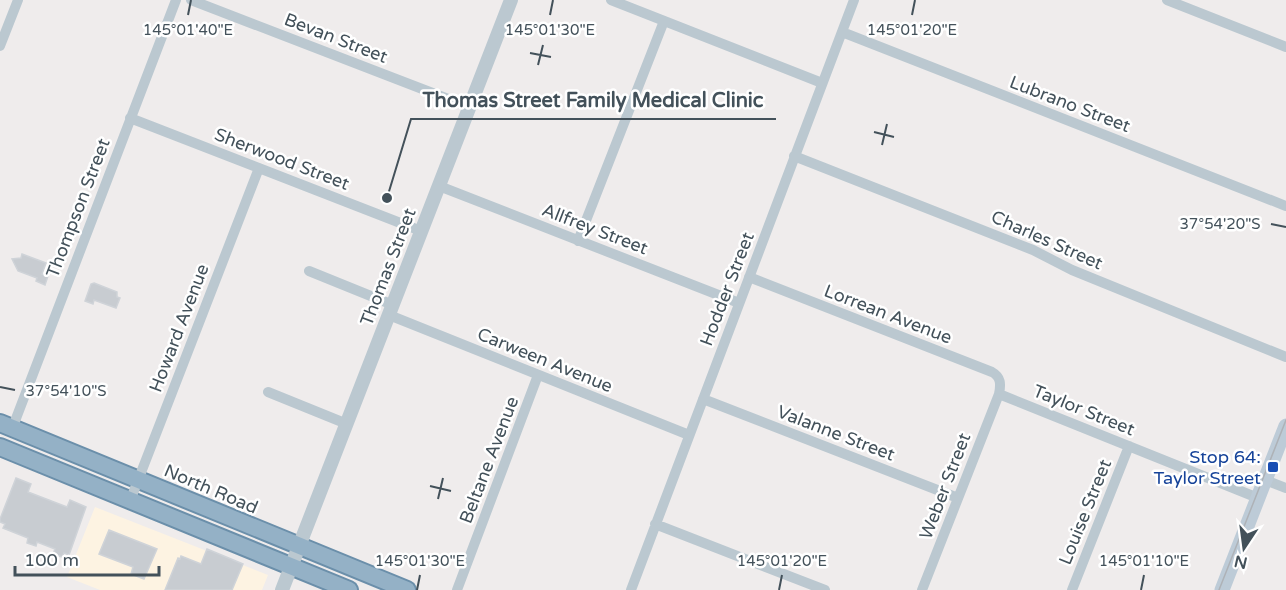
<svg xmlns="http://www.w3.org/2000/svg" width="1286" height="590" font-family="'Varela Round',sans-serif">
<style>
.commercial{fill:#fdf3e2}
.building{fill:#c8ccd1;stroke:#cfd3d8;stroke-width:1.5}
.lines{fill:none;stroke-linecap:round;stroke-linejoin:round}
.trunk-casing{stroke:#6b8faa;stroke-width:20}
.minor{stroke:#bbc8d0;stroke-width:10}
.tertiary{stroke:#bbc8d0;stroke-width:14}
.secondary{stroke:#bdcbd7;stroke-width:15}
.trunk{stroke:#94b1c6;stroke-width:16}
.tram{stroke:#aeb2b7;stroke-width:1.5}
.ticks{fill:none;stroke:#43515a;stroke-width:2}
.transit-dot{fill:#1a4fb4;stroke:#fff;stroke-width:2}
.labels{text-anchor:middle;dominant-baseline:central;stroke-width:5;stroke-linejoin:round;paint-order:stroke}
.street-label{font-size:18px;fill:#43515a;stroke:#fff}
.transit-label{font-size:18px;fill:#164399;stroke:#fff;text-anchor:end}
.ticks-label{font-size:15px;text-anchor:middle;fill:#43515a;stroke:#fff;stroke-width:5;stroke-linejoin:round;paint-order:stroke}
.leader{fill:none;stroke:#43515a;stroke-width:2}
.callout-dot{fill:#43515a;stroke:#fff;stroke-width:2}
.callout-label{font-size:20px;text-anchor:middle;font-weight:bold;fill:#43515a;stroke:#fff;stroke-width:5;stroke-linejoin:round;paint-order:stroke}
</style>
<rect width="100%" height="100%" fill="#efecec"/>
<path class="commercial" d="M95,507L268,575L262,590H100L67,577Z"/>
<path class="building" d="M22,254L46,263L42,274L48,276L45,285L36,281L37,278L18,271L12,259L21,258Z
M94,283L117,292V297L120,298L116,308L94,300L93,304L85,301L91,284Z
M16,478L31,484L28,492L67,507L70,500L86,507L69,555L64,553L62,557L53,554L55,549L37,542L36,546L27,543L28,538L3,528L5,524L0,522V519Z
M109,530L157,549L144,579L131,574L133,567L99,554Z
M207,549L243,564L232,590H165L178,558L180,559L181,556L201,564Z"/>
<g class="lines">
<g class="trunk-casing">
<path id="trunk" d="M0,423L407,590
M0,447L349,590"/>
</g>
<path class="minor" d="M191,0L469,107
M611,0L822,83
M1167,0L1286,47
M842,32L1286,206
M0,46L18,0
M130,118L421,231
M794,156L1033,250L1072,270L1286,357
M439,186L739,303
M578,241L664,21
M309,271L393,305
M749,277L992,372C1001,377 1001,384 999,394L922,590
M389,315L689,435
M268,392L347,424
M999,394L1258,498
M703,399L958,498
M12,429L176,0
M1265,480L1286,488
M130,501L259,168
M655,524L825,590
M457,590L538,375
M631,590L854,0
M1072,590L1129,446"/>
<path class="tertiary" d="M282,590L511,0"/>
<path class="secondary" d="M1222,590L1286,426"/>
<use href="#trunk" class="trunk"/>
<path class="tram" d="M1219,590L1286,420"/>
</g>
<path class="ticks" d="M188,15L191,0M550,15L553,0M912,15L915,0M530,53L551,57M538,65L543,45M874,132L894,137M882,145L887,124M1271,224L1286,227M0,387L15,390M430,486L451,491M438,499L443,478M417,590L420,575M779,590L782,575M1141,590L1144,575"/>
<rect class="transit-dot" x="1267" y="461" width="12" height="12" rx="3"/>
<g class="labels">
<g class="street-label">
<text transform="translate(336 38) rotate(21)">Bevan Street</text>
<text transform="translate(1070 104) rotate(21)">Lubrano Street</text>
<text transform="translate(282 159) rotate(21)">Sherwood Street</text>
<text transform="translate(78 208) rotate(-69)">Thompson Street</text>
<text transform="translate(595 229) rotate(21)">Allfrey Street</text>
<text transform="translate(1047 240) rotate(24)">Charles Street</text>
<text transform="translate(388 267) rotate(-69)">Thomas Street</text>
<text transform="translate(727 289) rotate(-69)">Hodder Street</text>
<text transform="translate(888 314) rotate(21)">Lorrean Avenue</text>
<text transform="translate(179 328) rotate(-69)">Howard Avenue</text>
<text transform="translate(545 360) rotate(22)">Carween Avenue</text>
<text transform="translate(1084 410) rotate(22)">Taylor Street</text>
<text transform="translate(836 433) rotate(21)">Valanne Street</text>
<text transform="translate(489 460) rotate(-69)">Beltane Avenue</text>
<text transform="translate(945 486) rotate(-69)">Weber Street</text>
<text transform="translate(211 489) rotate(23)">North Road</text>
<text transform="translate(1085 512) rotate(-68)">Louise Street</text>
</g>
<g class="transit-label">
<text x="1261" y="457">Stop 64:<tspan x="1261" dy="21">Taylor Street</tspan></text>
</g>
</g>
<g class="ticks-label">
<text x="188" y="35">145°01'40"E</text>
<text x="550" y="35">145°01'30"E</text>
<text x="912" y="35">145°01'20"E</text>
<text x="1220" y="229">37°54'20"S</text>
<text x="66" y="396">37°54'10"S</text>
<text x="420" y="566">145°01'30"E</text>
<text x="782" y="566">145°01'20"E</text>
<text x="1144" y="566">145°01'10"E</text>
</g>
<path class="leader" d="M387 198L411 119H776"/>
<circle class="callout-dot" cx="387" cy="198" r="6"/>
<g class="callout-label">
<text x="593" y="107">Thomas Street Family Medical Clinic</text>
</g>
<g transform="translate(1244 548) rotate(193)" stroke="#ffffff" stroke-width="4.5" paint-order="stroke">
<path d="M0-4.5L10 22L0 15L-10 22Z" fill="#43515a"/>
<text y="-9" font-size="16" font-weight="bold" text-anchor="middle" fill="#43515a">N</text>
</g>
<path d="M15 566v9h144v-9" fill="none" stroke="#43515a" stroke-width="3"/>
<text x="24" y="566" font-size="18" fill="#43515a" stroke="#ffffff" stroke-width="4.5" paint-order="stroke">100 m</text>
</svg>
